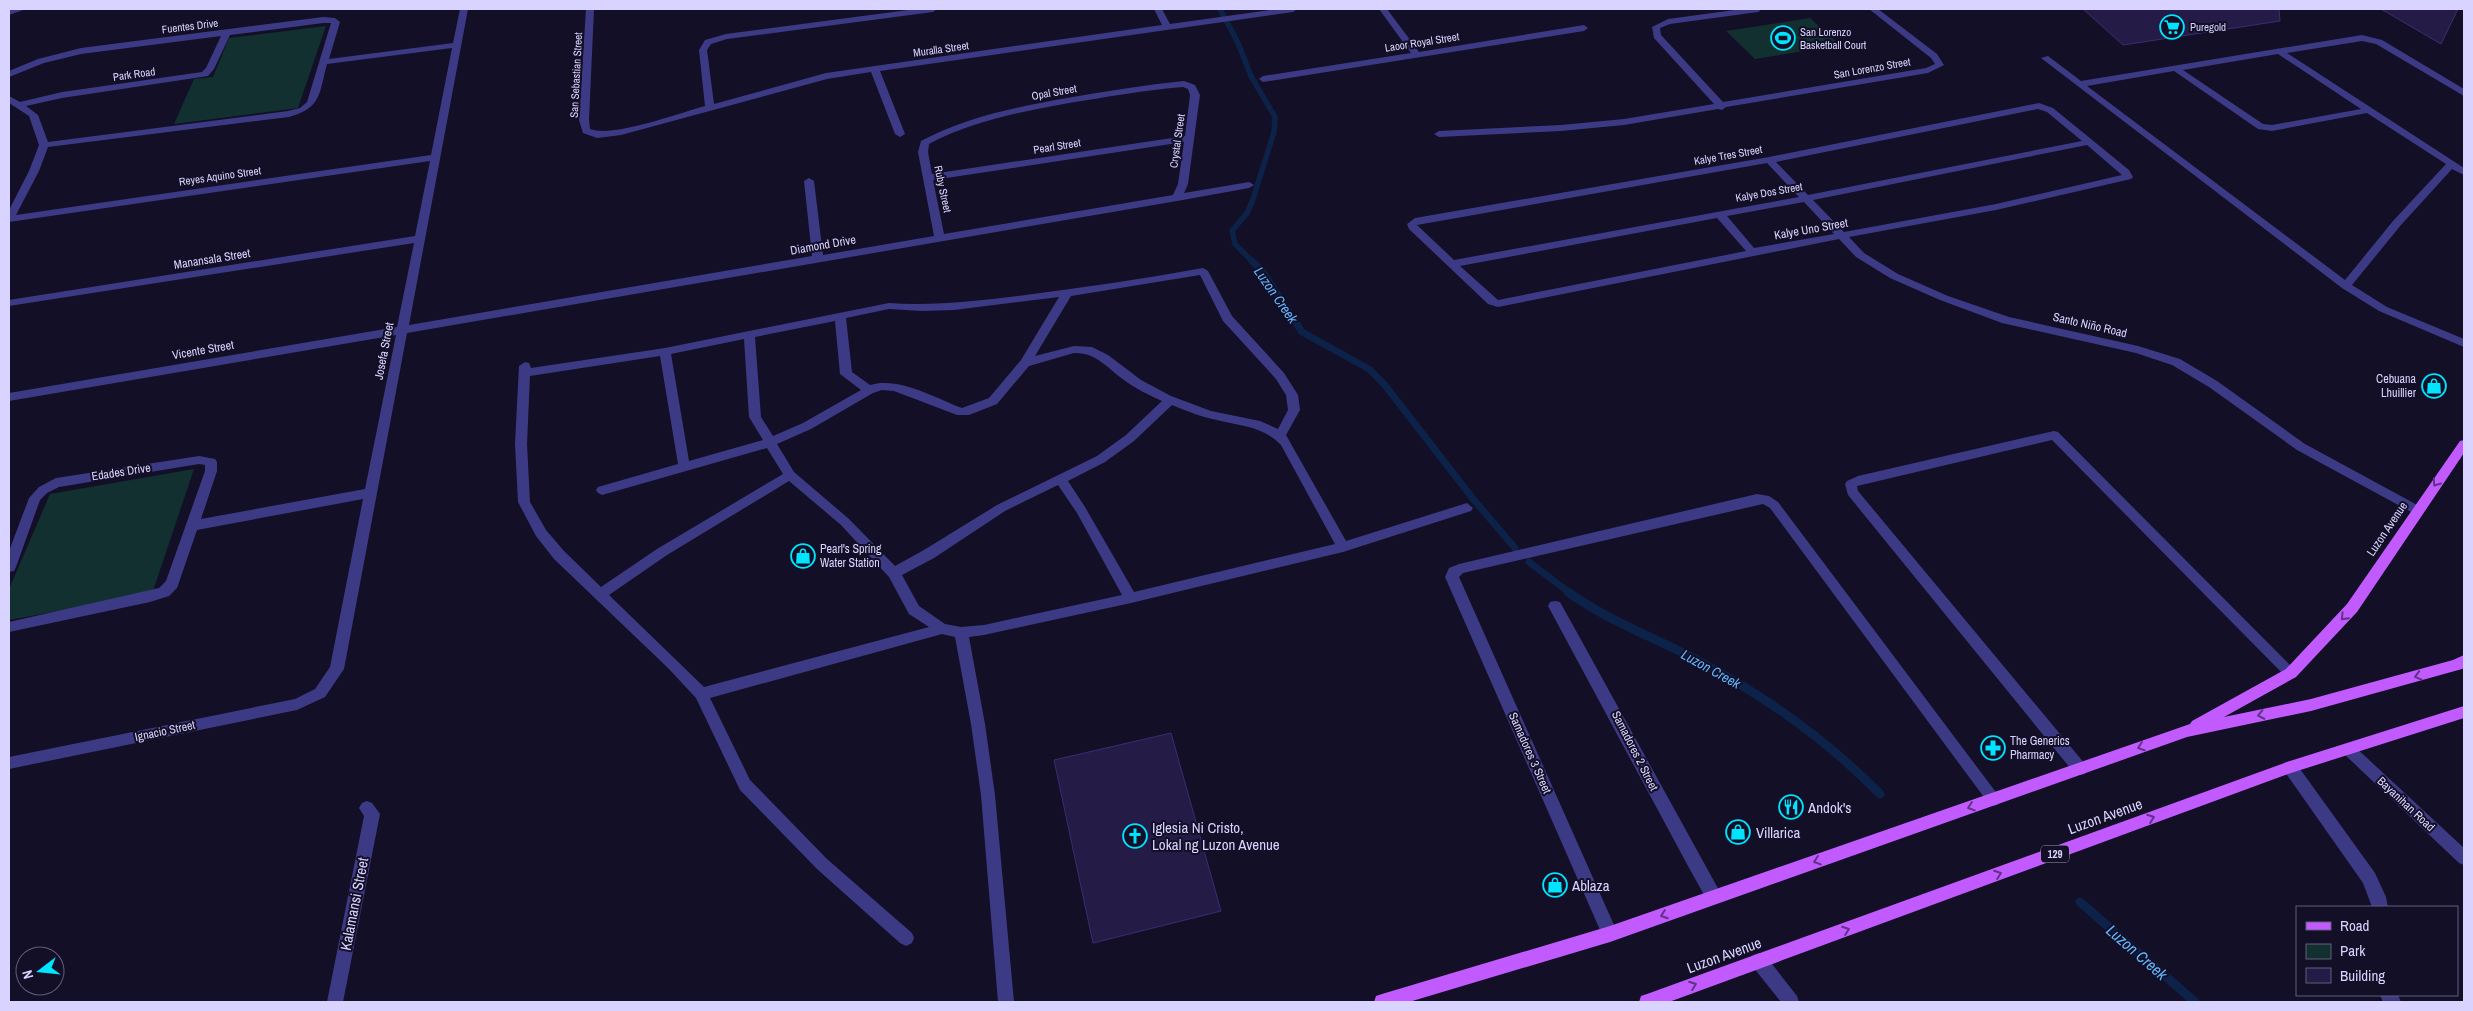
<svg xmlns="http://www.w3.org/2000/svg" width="2473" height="1011" font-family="'Archivo Narrow',sans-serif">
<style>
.green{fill:#12302f}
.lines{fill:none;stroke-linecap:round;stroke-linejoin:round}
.stream-far2{stroke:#0c2248;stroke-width:5.5}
.stream-far1{stroke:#0c2248;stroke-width:7}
.stream{stroke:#0c2248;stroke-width:9}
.building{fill:#241b47;stroke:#3b2d73}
.minor{fill:#3d3a85;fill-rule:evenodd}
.major{fill:#c25bff;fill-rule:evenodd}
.oneway{stroke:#623188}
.labels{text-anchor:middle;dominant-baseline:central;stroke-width:4;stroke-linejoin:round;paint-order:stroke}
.far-street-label{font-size:11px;fill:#d9d4ff;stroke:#130f26}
.far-poi-label{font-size:11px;fill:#d9d4ff;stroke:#130f26;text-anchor:start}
.shield{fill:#130f26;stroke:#9e99be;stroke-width:1}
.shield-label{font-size:11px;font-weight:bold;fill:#d9d4ff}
.street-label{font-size:12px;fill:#d9d4ff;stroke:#130f26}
.poi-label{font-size:12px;fill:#d9d4ff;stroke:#130f26;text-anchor:start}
.water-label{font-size:14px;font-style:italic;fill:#62b6ff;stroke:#130f26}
.near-poi-label{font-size:15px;fill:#d9d4ff;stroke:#130f26;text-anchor:start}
.near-street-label{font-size:15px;fill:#d9d4ff;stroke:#130f26}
.near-water-label{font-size:16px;font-style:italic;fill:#62b6ff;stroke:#130f26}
</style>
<rect width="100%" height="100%" fill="#130f26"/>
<path class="green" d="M1810,18L1840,45L1755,59L1726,31Z
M326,26L298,108L174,124L194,79L213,77L229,38Z
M194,469L152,594L9,620V589L50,494Z"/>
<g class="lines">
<path class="stream-far2" d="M1220,9L1238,43L1251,76L1275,117L1274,132L1252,202L1247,213L1232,231L1235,244L1254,263"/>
<path class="stream-far1" d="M1252,261L1263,272L1302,332L1369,369L1384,384L1474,500L1515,548
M1529,562L1570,593"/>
<path class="stream" d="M1568,592C1607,620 1651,636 1693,658C1762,694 1825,738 1880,794
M2080,902L2195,1002"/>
</g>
<path class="building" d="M2083,9H2279L2280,21L2123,45Z
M2381,9H2458L2441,44Z
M1171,733L1221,911L1093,943L1054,760Z"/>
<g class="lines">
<path class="minor" d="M14,9H26L9,15V10Z
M460,9H468L409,325L812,256L804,181L809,178L814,181L823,255L934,236L918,152L921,141C966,117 1016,107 1067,98C1106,91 1145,85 1184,81L1195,85L1200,95L1188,184L1184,193L1249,182L1254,185L1249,188L1177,201L407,333L344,669L325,697L297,710L9,769V757L295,699L315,689L330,667L363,499L197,530L177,588L169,596L150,602L9,632V622L159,588L166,581L205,471V465L199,464L59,487L47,493L40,500L16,567L14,571L9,572V551L29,498L39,487L56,478L199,456L215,459L217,462V471L201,519L365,489L396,335L9,401V393L397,327L414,243L9,306V300L415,236L430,161L9,222V210L29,171L39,145L29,116L9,103V96L20,102L62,92L202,72L206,68L221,36L81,54L44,63L9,77V71L38,59L81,48L323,17L335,18L340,22L329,59L453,43ZM323,23H331L307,102L300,108L288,111L48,142L38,115L26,106L62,98L208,76L214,69L230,35ZM452,48L431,155L16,215L39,171L48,147L289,117C322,108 319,93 327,64ZM1183,87L1188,89L1190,95L1185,136L932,174L928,152L929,144C972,121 1020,112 1069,103C1107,97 1145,90 1183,87ZM1184,142L1178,184L1173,195L944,234L933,180Z
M586,9H594L589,120L590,129C613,138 679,113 705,106L699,50L705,40L726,34L916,9H937L933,12L727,39L711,44L707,50L714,104L826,73L1162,25L1154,9H1162L1170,24L1277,9H1297L1293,12L880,71L905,134L900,137L895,134L871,72L827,79L621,135L597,138L583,133L579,120Z
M1379,9H1387L1419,52L1584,25L1588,28L1584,31L1263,82L1259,79L1263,76L1411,53Z
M1742,9H1762L1758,12L1670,24L1660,28L1661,35L1723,102L1926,68L1935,64L1931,58L1869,9H1878L1937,54L1944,65L1928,73L1726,107L1722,110L1718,109L1624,125L1561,131L1439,137L1434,134L1439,131L1561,125L1624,119L1714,104L1654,38L1652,27L1668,19Z
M2362,35L2382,40L2464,89V96L2376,44L2362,41L2287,53L2464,168V175L2452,169L2401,225L2352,285L2387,307L2464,339V347L2379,311L2342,288L2041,58L2048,56L2081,81ZM2278,54L2361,109L2272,125L2263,124L2183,70ZM2174,71L2258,129L2272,131L2367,113L2446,164L2393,221L2345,280L2087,86Z
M2039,103L2053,108L2129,170L2133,177L2131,179L1996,210L1849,237L1864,253L1898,274L1948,296L2009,317L2138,346L2180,359L2217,381L2305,444L2421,507L2423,510L2421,513H2413L2297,450L2209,387L2172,365L2136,353L2002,323L1940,300L1890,278L1856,257L1839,239L1498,307L1488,304L1409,229L1407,224L1415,218L1769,157ZM2038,109L2047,112L2082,141L1808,195L1776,162ZM2087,145L2122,175L1996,204L1844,232L1813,200ZM1767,163L1799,197L1454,260L1417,225ZM1804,202L1834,234L1754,248L1727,216ZM1717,218L1746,251L1498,300L1460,266Z
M1203,268L1208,271L1232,316L1284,373L1298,395L1300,410L1286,435L1346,541L1467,503L1473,508L1471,511L1343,552L1131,603L984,635L969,637L985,724L995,795L1014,1002H998L981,795L971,724L955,637L942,634L710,698L750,780L827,859L912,933L914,938L912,943L906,946L900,943L817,869L740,790L696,698L668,668L554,559L536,536L518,502L515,444L519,366L525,362L529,363L531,368L665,348L889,303C933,306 975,301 1018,296C1080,288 1142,279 1203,268ZM1200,275L1223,321L1276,379L1286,395L1288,410L1278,429L1260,421L1211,411L1171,396L1141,380L1108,355L1092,347L1074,346L1035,356L1071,296ZM1059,297L1021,360L989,398L962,408C936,398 898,376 870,385L852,372L846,318L889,309L922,311L954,310ZM835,321L840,374L861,390L803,423L773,436L761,417L755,337ZM744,339L749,417L763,440L689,461L671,354ZM1074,353C1096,352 1107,368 1124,380C1136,389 1149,395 1162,401L1126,435L1097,456L997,505L924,550L895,566L849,519L794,472L777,444L811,429L873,393L882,390L894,391L957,415H969L997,404L1029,366ZM660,356L678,464L598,487L596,490L598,493L602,495L767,448L783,474L657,549L601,587L564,551L546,530L530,502L527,444L530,376ZM1172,405C1187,411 1201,417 1217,420C1240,426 1263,426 1281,445L1335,544L1134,592L1085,507L1068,481L1105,462L1134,441ZM789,481L841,525L889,577L909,614L929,627L704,687L609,595L667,555ZM1058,485L1077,513L1122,595L984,625L961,627L945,624L919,606L902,575L934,558L1005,511Z
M2054,431L2058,432L2298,673L2296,677L2291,679L2286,677L2052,440L1857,486L1858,491L2085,764L2087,769L2085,774L2080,775L2075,774L1848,495L1845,484L1847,481L1858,476Z
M1757,494L1769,496L1778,502L2001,799L1999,804L1994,806L1989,804L1770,508L1763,504L1463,573L1459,577L1618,934L1616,939L1610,942L1604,939L1445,577L1449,568L1459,564Z
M1555,601L1560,602L1580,638L1720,892L1722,897L1720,902L1714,904L1708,902L1688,866L1548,606L1550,602Z
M2348,743L2353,745L2464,848V865L2459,863L2343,753L2341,749L2343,745Z
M2290,761L2295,762L2375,873L2386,897L2388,907H2372L2363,883L2285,772L2283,767L2285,762Z
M367,801L372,803L380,814L343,1002H327L364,816L359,808L362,803Z
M1759,953L1765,955L1797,996L1799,1002H1781L1753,967L1751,961L1753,955Z
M2380,995H2398L2401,1002H2383Z"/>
<path class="major" d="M2464,440V453L2357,612L2296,677L2224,717L2311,699L2453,660L2464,655V668L2462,669L2311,711L2187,737L1610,942L1409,1002H1374L1376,996L1382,994L1610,926L2190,724L2192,721L2286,669L2347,604L2460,441Z
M2464,706V718L2291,773L1669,1002H1639L1641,996L1647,994L2290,761Z"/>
</g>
<defs><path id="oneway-chevron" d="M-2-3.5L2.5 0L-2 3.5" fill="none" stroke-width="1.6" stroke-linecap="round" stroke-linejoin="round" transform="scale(1.25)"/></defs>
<g class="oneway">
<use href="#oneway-chevron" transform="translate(2436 483) rotate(125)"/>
<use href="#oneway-chevron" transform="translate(2344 617) rotate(134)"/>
<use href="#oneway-chevron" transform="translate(2418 676) rotate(165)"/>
<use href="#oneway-chevron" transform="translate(2261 715) rotate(168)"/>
<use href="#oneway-chevron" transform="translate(2141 747) rotate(161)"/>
<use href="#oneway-chevron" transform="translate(1971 807) rotate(161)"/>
<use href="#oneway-chevron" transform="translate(2151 818) rotate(-20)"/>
<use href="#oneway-chevron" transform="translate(1817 861) rotate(161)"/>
<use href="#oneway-chevron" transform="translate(1998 874) rotate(-20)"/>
<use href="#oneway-chevron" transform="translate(1664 915) rotate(160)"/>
<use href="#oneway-chevron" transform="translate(1846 930) rotate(-20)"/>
<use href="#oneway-chevron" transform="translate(1693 985) rotate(-20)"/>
</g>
<defs>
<g id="supermarket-ring" transform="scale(1.25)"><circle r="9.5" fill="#130f26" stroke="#00e5ff" stroke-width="1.5"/><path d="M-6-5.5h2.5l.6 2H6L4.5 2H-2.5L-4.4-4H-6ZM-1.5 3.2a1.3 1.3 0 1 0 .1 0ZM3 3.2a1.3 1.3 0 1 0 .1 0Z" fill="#00e5ff"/></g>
<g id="stadium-ring" transform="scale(1.25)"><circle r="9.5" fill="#130f26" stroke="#00e5ff" stroke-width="1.5"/><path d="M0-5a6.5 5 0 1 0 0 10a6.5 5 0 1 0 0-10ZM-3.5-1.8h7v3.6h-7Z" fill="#00e5ff"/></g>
<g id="shop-ring" transform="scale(1.25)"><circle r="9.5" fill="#130f26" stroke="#00e5ff" stroke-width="1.5"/><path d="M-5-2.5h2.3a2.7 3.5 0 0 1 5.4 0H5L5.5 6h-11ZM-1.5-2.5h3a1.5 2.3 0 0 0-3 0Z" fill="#00e5ff"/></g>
<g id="pharmacy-ring" transform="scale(1.25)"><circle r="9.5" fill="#130f26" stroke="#00e5ff" stroke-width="1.5"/><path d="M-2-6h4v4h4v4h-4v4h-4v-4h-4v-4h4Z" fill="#00e5ff"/></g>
<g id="restaurant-ring" transform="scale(1.25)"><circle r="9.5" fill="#130f26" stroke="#00e5ff" stroke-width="1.5"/><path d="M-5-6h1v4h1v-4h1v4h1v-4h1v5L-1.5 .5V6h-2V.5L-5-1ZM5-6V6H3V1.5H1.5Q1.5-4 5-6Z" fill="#00e5ff"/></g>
<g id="church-ring" transform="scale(1.25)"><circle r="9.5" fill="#130f26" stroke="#00e5ff" stroke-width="1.5"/><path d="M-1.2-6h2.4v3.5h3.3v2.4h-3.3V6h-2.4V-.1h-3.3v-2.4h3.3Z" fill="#00e5ff"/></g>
</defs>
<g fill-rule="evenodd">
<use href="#supermarket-ring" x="2172" y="27"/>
<use href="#stadium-ring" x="1783" y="38"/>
<use href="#shop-ring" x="2434" y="386"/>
<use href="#shop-ring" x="803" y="556"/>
<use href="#pharmacy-ring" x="1993" y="748"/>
<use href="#restaurant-ring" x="1791" y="807"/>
<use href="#shop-ring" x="1738" y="832"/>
<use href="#church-ring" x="1135" y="836"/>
<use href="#shop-ring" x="1555" y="885"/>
</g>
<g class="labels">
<g class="far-street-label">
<text transform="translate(190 26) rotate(-7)">Fuentes Drive</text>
<text transform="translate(1422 42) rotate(-9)">Laoor Royal Street</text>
<text transform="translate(941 49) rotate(-8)">Muralla Street</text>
<text transform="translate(1872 68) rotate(-10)">San Lorenzo Street</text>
<text transform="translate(134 74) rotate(-8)">Park Road</text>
<text transform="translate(576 75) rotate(-87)">San Sebastian Street</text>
<text transform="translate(1054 92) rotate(-10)">Opal Street</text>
<text transform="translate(1177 141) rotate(-82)">Crystal Street</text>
<text transform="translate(1057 146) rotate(-9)">Pearl Street</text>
<text transform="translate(1728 155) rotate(-10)">Kalye Tres Street</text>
<text transform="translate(220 176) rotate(-8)">Reyes Aquino Street</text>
<text transform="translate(943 189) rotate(78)">Ruby Street</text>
<text transform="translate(1769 192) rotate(-10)">Kalye Dos Street</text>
</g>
<g class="far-poi-label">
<text x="2190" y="27">Puregold</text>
<text x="1800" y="32">San Lorenzo<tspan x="1800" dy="13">Basketball Court</tspan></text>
</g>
<rect class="shield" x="2041" y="845.5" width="28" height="17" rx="4"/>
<g class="shield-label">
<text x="2055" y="854">129</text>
</g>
<g class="street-label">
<text transform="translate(1811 229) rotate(-10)">Kalye Uno Street</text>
<text transform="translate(823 245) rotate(-10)">Diamond Drive</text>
<text transform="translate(212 259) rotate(-9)">Manansala Street</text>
<text transform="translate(2090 325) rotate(13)">Santo Niño Road</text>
<text transform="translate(203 350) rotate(-10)">Vicente Street</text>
<text transform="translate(384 351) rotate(-79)">Josefa Street</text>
<text transform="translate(121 472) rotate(-9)">Edades Drive</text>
<text transform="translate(2387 529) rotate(-56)">Luzon Avenue</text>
<text transform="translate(165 731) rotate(-12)">Ignacio Street</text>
<text transform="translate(1635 751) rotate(63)">Samadores 2 Street</text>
<text transform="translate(1530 753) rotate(66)">Samadores 3 Street</text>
<text transform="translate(2406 804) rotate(43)">Bayanihan Road</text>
</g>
<g class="poi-label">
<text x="2416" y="379" text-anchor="end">Cebuana<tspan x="2416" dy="14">Lhuillier</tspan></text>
<text x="820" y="549">Pearl's Spring<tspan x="820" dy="14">Water Station</tspan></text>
<text x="2010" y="741">The Generics<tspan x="2010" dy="14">Pharmacy</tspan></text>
</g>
<g class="water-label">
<text transform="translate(1276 295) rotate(55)">Luzon Creek</text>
<text transform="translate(1711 669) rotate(29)">Luzon Creek</text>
</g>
<g class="near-poi-label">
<text x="1808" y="807">Andok's</text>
<text x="1152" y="827">Iglesia Ni Cristo,<tspan x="1152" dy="17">Lokal ng Luzon Avenue</tspan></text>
<text x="1756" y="832">Villarica</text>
<text x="1572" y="885">Ablaza</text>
</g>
<g class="near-street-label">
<text transform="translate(2105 816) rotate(-20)">Luzon Avenue</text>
<text transform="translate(354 904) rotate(-79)">Kalamansi Street</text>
<text transform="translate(1724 955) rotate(-20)">Luzon Avenue</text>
</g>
<g class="near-water-label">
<text transform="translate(2137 952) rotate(41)">Luzon Creek</text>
</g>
</g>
<rect width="2473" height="1011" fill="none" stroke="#d9d4ff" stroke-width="20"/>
<rect x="2296" y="906" width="162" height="90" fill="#130f26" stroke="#625e7d"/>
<rect x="2306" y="922" width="25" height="8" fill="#c25bff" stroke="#625e7d"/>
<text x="2340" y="931" font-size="15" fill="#d9d4ff">Road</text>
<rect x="2306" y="944" width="25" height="15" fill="#12302f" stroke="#625e7d"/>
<text x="2340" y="956" font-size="15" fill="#d9d4ff">Park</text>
<rect x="2306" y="968" width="25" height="15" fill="#241b47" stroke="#625e7d"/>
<text x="2340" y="981" font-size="15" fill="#d9d4ff">Building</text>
<g transform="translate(40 971) rotate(254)"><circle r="24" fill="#130f26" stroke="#625e7d"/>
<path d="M0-4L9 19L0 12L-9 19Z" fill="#00e5ff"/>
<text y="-8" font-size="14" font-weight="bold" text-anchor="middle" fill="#d9d4ff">N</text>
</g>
</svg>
